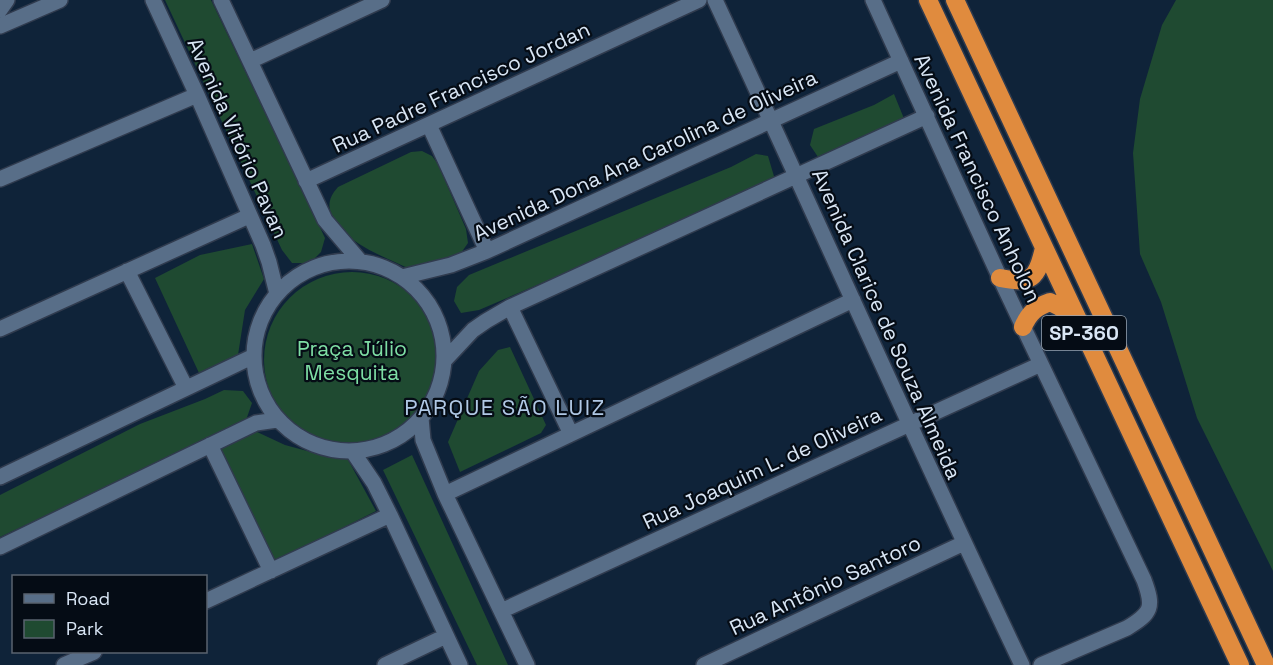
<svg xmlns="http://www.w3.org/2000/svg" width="1273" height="665" font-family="'Space Grotesk',sans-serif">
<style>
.green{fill:#1f4a31}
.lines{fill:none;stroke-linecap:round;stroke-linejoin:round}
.minor-casing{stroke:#303b4e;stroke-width:18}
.highway-casing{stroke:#303b4e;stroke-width:21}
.minor{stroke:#586e88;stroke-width:15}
.highway{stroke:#e08b3e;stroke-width:18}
.labels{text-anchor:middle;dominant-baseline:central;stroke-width:4.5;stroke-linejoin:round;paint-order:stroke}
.shield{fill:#050c15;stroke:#99a5b2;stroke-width:1.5}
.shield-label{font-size:20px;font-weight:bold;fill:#d9e6f5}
.street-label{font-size:21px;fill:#d9e6f5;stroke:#050c15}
.park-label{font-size:21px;fill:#7edea4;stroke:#050c15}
.neighbourhood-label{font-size:22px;letter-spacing:1.5px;fill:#b0c8e5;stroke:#050c15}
</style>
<rect width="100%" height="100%" fill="#0f2339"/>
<path class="green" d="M165,0H211L325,238L321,252L310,263H292L282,250Z
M1176,0H1273V571L1197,418L1161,302L1140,254L1133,153L1140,99L1162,25Z
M894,94L905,121L820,160L810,145L814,129L874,105Z
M422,151L432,156L438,164L466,229L468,243L461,253L414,271C386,257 343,244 331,213C327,203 331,195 338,187L411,152Z
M756,154L768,156L776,183L479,310L461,313L454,301L457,287L469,275L731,167Z
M252,244L264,279L245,310L238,355L199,373L155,278L200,255Z
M264 360a88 88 0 1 1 176 0a88 88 0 1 1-176 0Z
M510,347L546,425L541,433L460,472L448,442L479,371L498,350Z
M224,390L243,391L252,403L245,423L0,537V495L140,424L205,399Z
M255,431L285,445L322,455L346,456L376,511L273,563L219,448Z
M412,455L508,665H477L383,470Z"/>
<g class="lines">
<g class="minor-casing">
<path id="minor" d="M153,0L197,95L263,245L269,262L277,294
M221,0L325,220L360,261
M715,0C818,221 917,445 1022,665
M873,0L1000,278L1144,580C1154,607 1152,613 1127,628L1041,665
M0,10L7,0
M0,26L60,0
M250,61L382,0
M429,125L487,251
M0,179L197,95
M306,181L699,0
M254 356a95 95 0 1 1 190 0a95 95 0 1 1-190 0Z
M127,271L186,388
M402,277L451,265L487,251L901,61
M510,307L571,434
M0,329L249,216
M444,361L473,330L486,321L510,307L927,116
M421,418L423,440L445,494L527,665
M210,445L271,571
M353,452L374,483L390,515L460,665
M0,477L254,356
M445,494L853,300
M0,547L256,423L277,420
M206,601L390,515
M501,611L1041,364
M64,665L94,652
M385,665L446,636
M704,665L964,543"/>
</g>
<g class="highway-casing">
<path id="highway" d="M928,0L1240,665
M955,0L1266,665
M1000,278C1032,284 1037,279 1044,248
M1023,327C1029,313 1036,307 1050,302L1060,307L1077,320"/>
</g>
<use href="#minor" class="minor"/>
<use href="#highway" class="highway"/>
</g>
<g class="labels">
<rect class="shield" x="1042" y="316" width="84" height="34" rx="4.5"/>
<g class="shield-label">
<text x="1084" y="333">SP-360</text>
</g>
<g class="street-label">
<text transform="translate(461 87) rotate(-25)">Rua Padre Francisco Jordan</text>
<text transform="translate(238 138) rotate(66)">Avenida Vitório Pavan</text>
<text transform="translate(645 155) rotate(-25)">Avenida Dona Ana Carolina de Oliveira</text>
<text transform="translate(978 178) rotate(65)">Avenida Francisco Anholon</text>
<text transform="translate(887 324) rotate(66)">Avenida Clarice de Souza Almeida</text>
<text transform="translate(762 468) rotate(-25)">Rua Joaquim L. de Oliveira</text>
<text transform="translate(825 585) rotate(-25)">Rua Antônio Santoro</text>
</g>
<g class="park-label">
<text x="352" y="348">Praça Júlio<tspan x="352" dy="24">Mesquita</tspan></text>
</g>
<g class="neighbourhood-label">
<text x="505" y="407">PARQUE SÃO LUIZ</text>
</g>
</g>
<rect x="12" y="575" width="195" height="78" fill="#050c15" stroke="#5a636f" stroke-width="1.5"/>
<rect x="24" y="594" width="30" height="9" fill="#586e88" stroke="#5a636f" stroke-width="1.5"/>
<text x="66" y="605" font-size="18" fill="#d9e6f5">Road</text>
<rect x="24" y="620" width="30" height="18" fill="#1f4a31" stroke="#5a636f" stroke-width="1.5"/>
<text x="66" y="635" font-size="18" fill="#d9e6f5">Park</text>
</svg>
